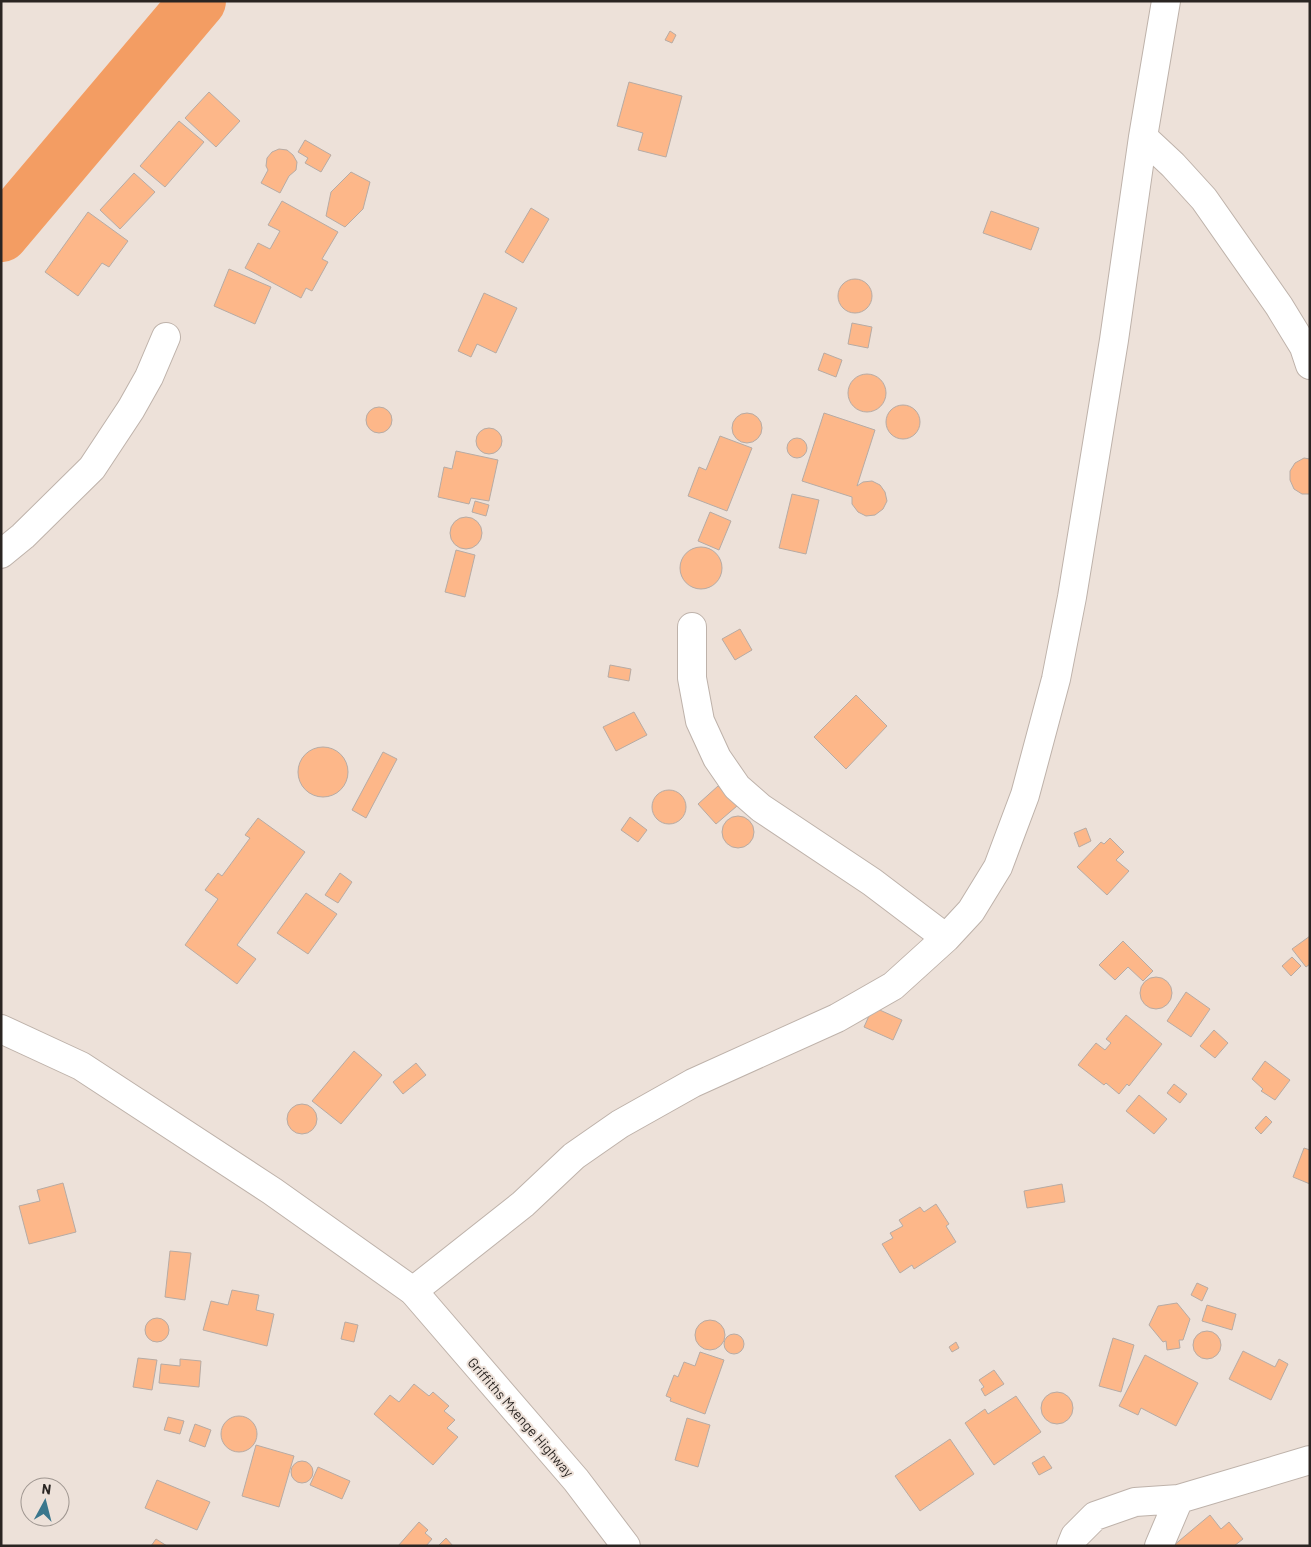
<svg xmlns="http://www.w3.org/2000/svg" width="1311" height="1547" font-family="Barlow,sans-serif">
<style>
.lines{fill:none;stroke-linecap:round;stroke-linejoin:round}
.river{stroke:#f39d63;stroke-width:56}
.building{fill:#fdb789;stroke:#b7aba4}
.minor-casing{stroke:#beb2aa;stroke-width:30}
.tertiary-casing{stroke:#beb2aa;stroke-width:30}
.minor{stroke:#fff;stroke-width:28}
.tertiary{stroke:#fff;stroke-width:28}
.labels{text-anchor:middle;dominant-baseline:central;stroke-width:4;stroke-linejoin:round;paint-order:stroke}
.street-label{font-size:14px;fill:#2a2522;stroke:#ede1d9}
</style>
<rect width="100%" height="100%" fill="#ede1d9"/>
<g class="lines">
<path class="river" d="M1,234L198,1"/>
</g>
<path class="building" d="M670,31L676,35L672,43L665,40Z
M629,82L682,96L666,157L638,150L643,133L617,126Z
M209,92L240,121L216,147L185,118Z
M179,121L204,142L165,187L140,166Z
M305,140L331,155L321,172L305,163L308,158L298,152Z
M279,149L287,150L293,155L297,162L296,170L289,176L280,193L261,183L268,170L266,166L267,158L272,152Z
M351,172L370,182L363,209L345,227L326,216L331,192Z
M134,173L155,192L120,229L100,210Z
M282,201L338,232L322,259L328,262L312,291L306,288L301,298L245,268L258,243L270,249L280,231L268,225Z
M531,208L549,219L523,263L505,252Z
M991,211L1039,228L1031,250L983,233Z
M88,212L128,241L109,267L102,263L78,296L45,272Z
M229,269L271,287L255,324L214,306Z
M838 296a17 17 0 1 1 34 0a17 17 0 1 1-34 0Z
M484,293L517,308L496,353L477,344L471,357L458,351Z
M852,323L872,327L868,348L848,344Z
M824,353L842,360L836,377L818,370Z
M848 393a19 19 0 1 1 38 0a19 19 0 1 1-38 0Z
M886 422a17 17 0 1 1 34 0a17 17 0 1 1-34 0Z
M366 420a13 13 0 1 1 26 0a13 13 0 1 1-26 0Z
M824,413L875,430L857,486L863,482L872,481L880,485L885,492L887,501L883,509L875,515L866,516L858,512L852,504V497L802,481Z
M732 428a15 15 0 1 1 30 0a15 15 0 1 1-30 0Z
M476 441a13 13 0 1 1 26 0a13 13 0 1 1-26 0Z
M720,436L752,448L727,511L688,496L699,467L706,470Z
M787 448a10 10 0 1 1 20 0a10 10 0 1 1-20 0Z
M456,451L498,460L489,501L471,498L469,504L438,497L444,467L452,469Z
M1304,458L1310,459V494H1302L1294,489L1290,480V471L1295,463Z
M792,494L819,500L806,554L779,548Z
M475,501L489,505L486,516L472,512Z
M710,512L731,521L719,550L698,541Z
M450 533a16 16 0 1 1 32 0a16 16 0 1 1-32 0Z
M680 568a21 21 0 1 1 42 0a21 21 0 1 1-42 0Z
M456,550L475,555L465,597L445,592Z
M740,629L752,650L735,660L722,639Z
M610,665L631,669L629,681L608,677Z
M856,695L887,726L846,769L814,737Z
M634,712L647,735L616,751L603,727Z
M298 772a25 25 0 1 1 50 0a25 25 0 1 1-50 0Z
M383,752L397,759L366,818L352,810Z
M718,786L737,806L716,824L698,804Z
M652 807a17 17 0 1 1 34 0a17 17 0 1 1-34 0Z
M722 832a16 16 0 1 1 32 0a16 16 0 1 1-32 0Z
M630,817L647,830L638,842L621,830Z
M258,818L305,852L237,945L256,959L237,984L185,945L218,899L205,890L218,873L222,876L250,838L245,835Z
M1086,828L1091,841L1079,847L1074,833Z
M1110,838L1124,852L1116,860L1129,871L1107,895L1077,867L1101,842L1104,844Z
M340,873L352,882L338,903L325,895Z
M306,893L337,914L308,954L277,933Z
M1310,936V964L1306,967L1292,949Z
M1123,941L1153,971L1143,981L1128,967L1115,980L1099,965Z
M1292,957L1301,966L1291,976L1282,966Z
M1140 993a16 16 0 1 1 32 0a16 16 0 1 1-32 0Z
M1186,992L1210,1009L1191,1037L1167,1021Z
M873,1007L902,1020L893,1040L864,1027Z
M1126,1015L1162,1044L1129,1086L1127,1084L1119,1094L1106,1083L1104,1085L1078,1065L1096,1043L1105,1050L1111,1043L1106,1039Z
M1214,1030L1228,1043L1215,1058L1200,1046Z
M354,1051L382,1075L341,1124L312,1101Z
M1265,1061L1290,1080L1275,1100L1261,1091L1263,1089L1252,1079Z
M416,1063L426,1075L403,1094L393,1082Z
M1174,1084L1187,1094L1180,1103L1167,1093Z
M1139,1095L1167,1119L1154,1134L1126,1111Z
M287 1119a15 15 0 1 1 30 0a15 15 0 1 1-30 0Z
M1266,1116L1272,1122L1261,1134L1255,1128Z
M1304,1148L1310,1150V1184L1293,1177Z
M63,1183L76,1232L29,1244L19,1206L40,1201L37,1190Z
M1062,1184L1065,1202L1027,1208L1024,1191Z
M936,1204L949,1224L946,1226L956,1242L914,1269L912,1265L900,1273L882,1244L893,1238L890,1233L903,1226L899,1220L920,1207L924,1212Z
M170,1251L191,1253L185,1300L165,1297Z
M1197,1283L1208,1288L1202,1301L1191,1295Z
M232,1290L259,1295L256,1310L274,1314L267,1346L203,1330L211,1301L228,1305Z
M1177,1303L1190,1319L1183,1340H1179L1180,1348L1167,1350L1166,1341L1163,1342L1149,1325L1158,1306Z
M1207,1305L1236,1314L1232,1330L1202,1321Z
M145 1330a12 12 0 1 1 24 0a12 12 0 1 1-24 0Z
M695 1335a15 15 0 1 1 30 0a15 15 0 1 1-30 0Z
M345,1322L358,1325L354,1342L341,1339Z
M1193 1345a14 14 0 1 1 28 0a14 14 0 1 1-28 0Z
M724 1344a10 10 0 1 1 20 0a10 10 0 1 1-20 0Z
M1113,1338L1134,1345L1121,1392L1099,1386Z
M956,1342L959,1348L952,1352L949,1347Z
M1243,1351L1275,1367L1279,1359L1288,1364L1271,1400L1229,1379Z
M700,1352L724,1360L705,1414L670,1401L671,1398L666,1396L674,1375L678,1377L684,1362L695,1366Z
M1145,1355L1198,1383L1176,1426L1141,1408L1138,1415L1119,1406Z
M138,1358L157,1360L152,1390L133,1387Z
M180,1359L201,1361L199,1387L159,1383L161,1364L180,1366Z
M994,1370L1004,1384L985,1396L981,1389L984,1387L979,1380Z
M414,1384L429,1396L433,1392L449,1406L444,1411L455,1420L447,1428L458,1437L433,1465L374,1414L390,1395L399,1402Z
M1041 1408a16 16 0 1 1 32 0a16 16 0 1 1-32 0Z
M1016,1396L1041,1432L994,1465L965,1423L985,1409L988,1414Z
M221 1434a18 18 0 1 1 36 0a18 18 0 1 1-36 0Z
M168,1417L184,1421L180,1434L164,1430Z
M687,1418L710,1425L698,1467L675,1460Z
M195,1424L211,1430L205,1447L189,1441Z
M950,1439L974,1474L920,1511L895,1476Z
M256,1445L294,1456L279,1507L242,1496Z
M1044,1456L1052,1468L1039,1475L1032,1463Z
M291 1472a11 11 0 1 1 22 0a11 11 0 1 1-22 0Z
M318,1467L350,1481L342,1499L310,1485Z
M157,1480L210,1502L197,1530L145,1508Z
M1210,1515L1221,1529L1229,1522L1243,1539L1234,1546H1173Z
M419,1522L428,1530L425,1533L432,1539L426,1546H398Z
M446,1538L453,1546H438Z
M156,1539L167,1546H151Z"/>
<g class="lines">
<g class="minor-casing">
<path id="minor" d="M1143,137L1173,165L1204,199L1279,306L1304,347L1310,365
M1,554L23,536L92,468L131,409L149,377L166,337
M692,627V678L700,721L717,758L737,787L761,808L872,882L946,938
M413,1291L523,1204L574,1156L620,1124L693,1083L837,1018L893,986L946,938L971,911L998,867L1025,795L1056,679L1072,597L1114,340L1143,137L1166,1
M1071,1546L1075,1536L1095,1516L1135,1502L1179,1499L1310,1460
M1159,1546L1179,1499"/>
</g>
<g class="tertiary-casing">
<path id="tertiary" d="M1,1029L81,1066L272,1191L413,1291L576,1480L626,1546"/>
</g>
<use href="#minor" class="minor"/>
<use href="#tertiary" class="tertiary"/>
</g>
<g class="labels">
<g class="street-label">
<text transform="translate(521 1417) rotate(49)">Griffiths Mxenge Highway</text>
</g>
</g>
<rect width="1311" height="1547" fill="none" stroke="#2a2522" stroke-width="5"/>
<g transform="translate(45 1502) rotate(7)"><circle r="24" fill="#ede1d9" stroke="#9f9690"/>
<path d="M0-4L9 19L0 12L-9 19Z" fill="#3a778d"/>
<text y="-8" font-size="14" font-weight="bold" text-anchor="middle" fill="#2a2522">N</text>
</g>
</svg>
